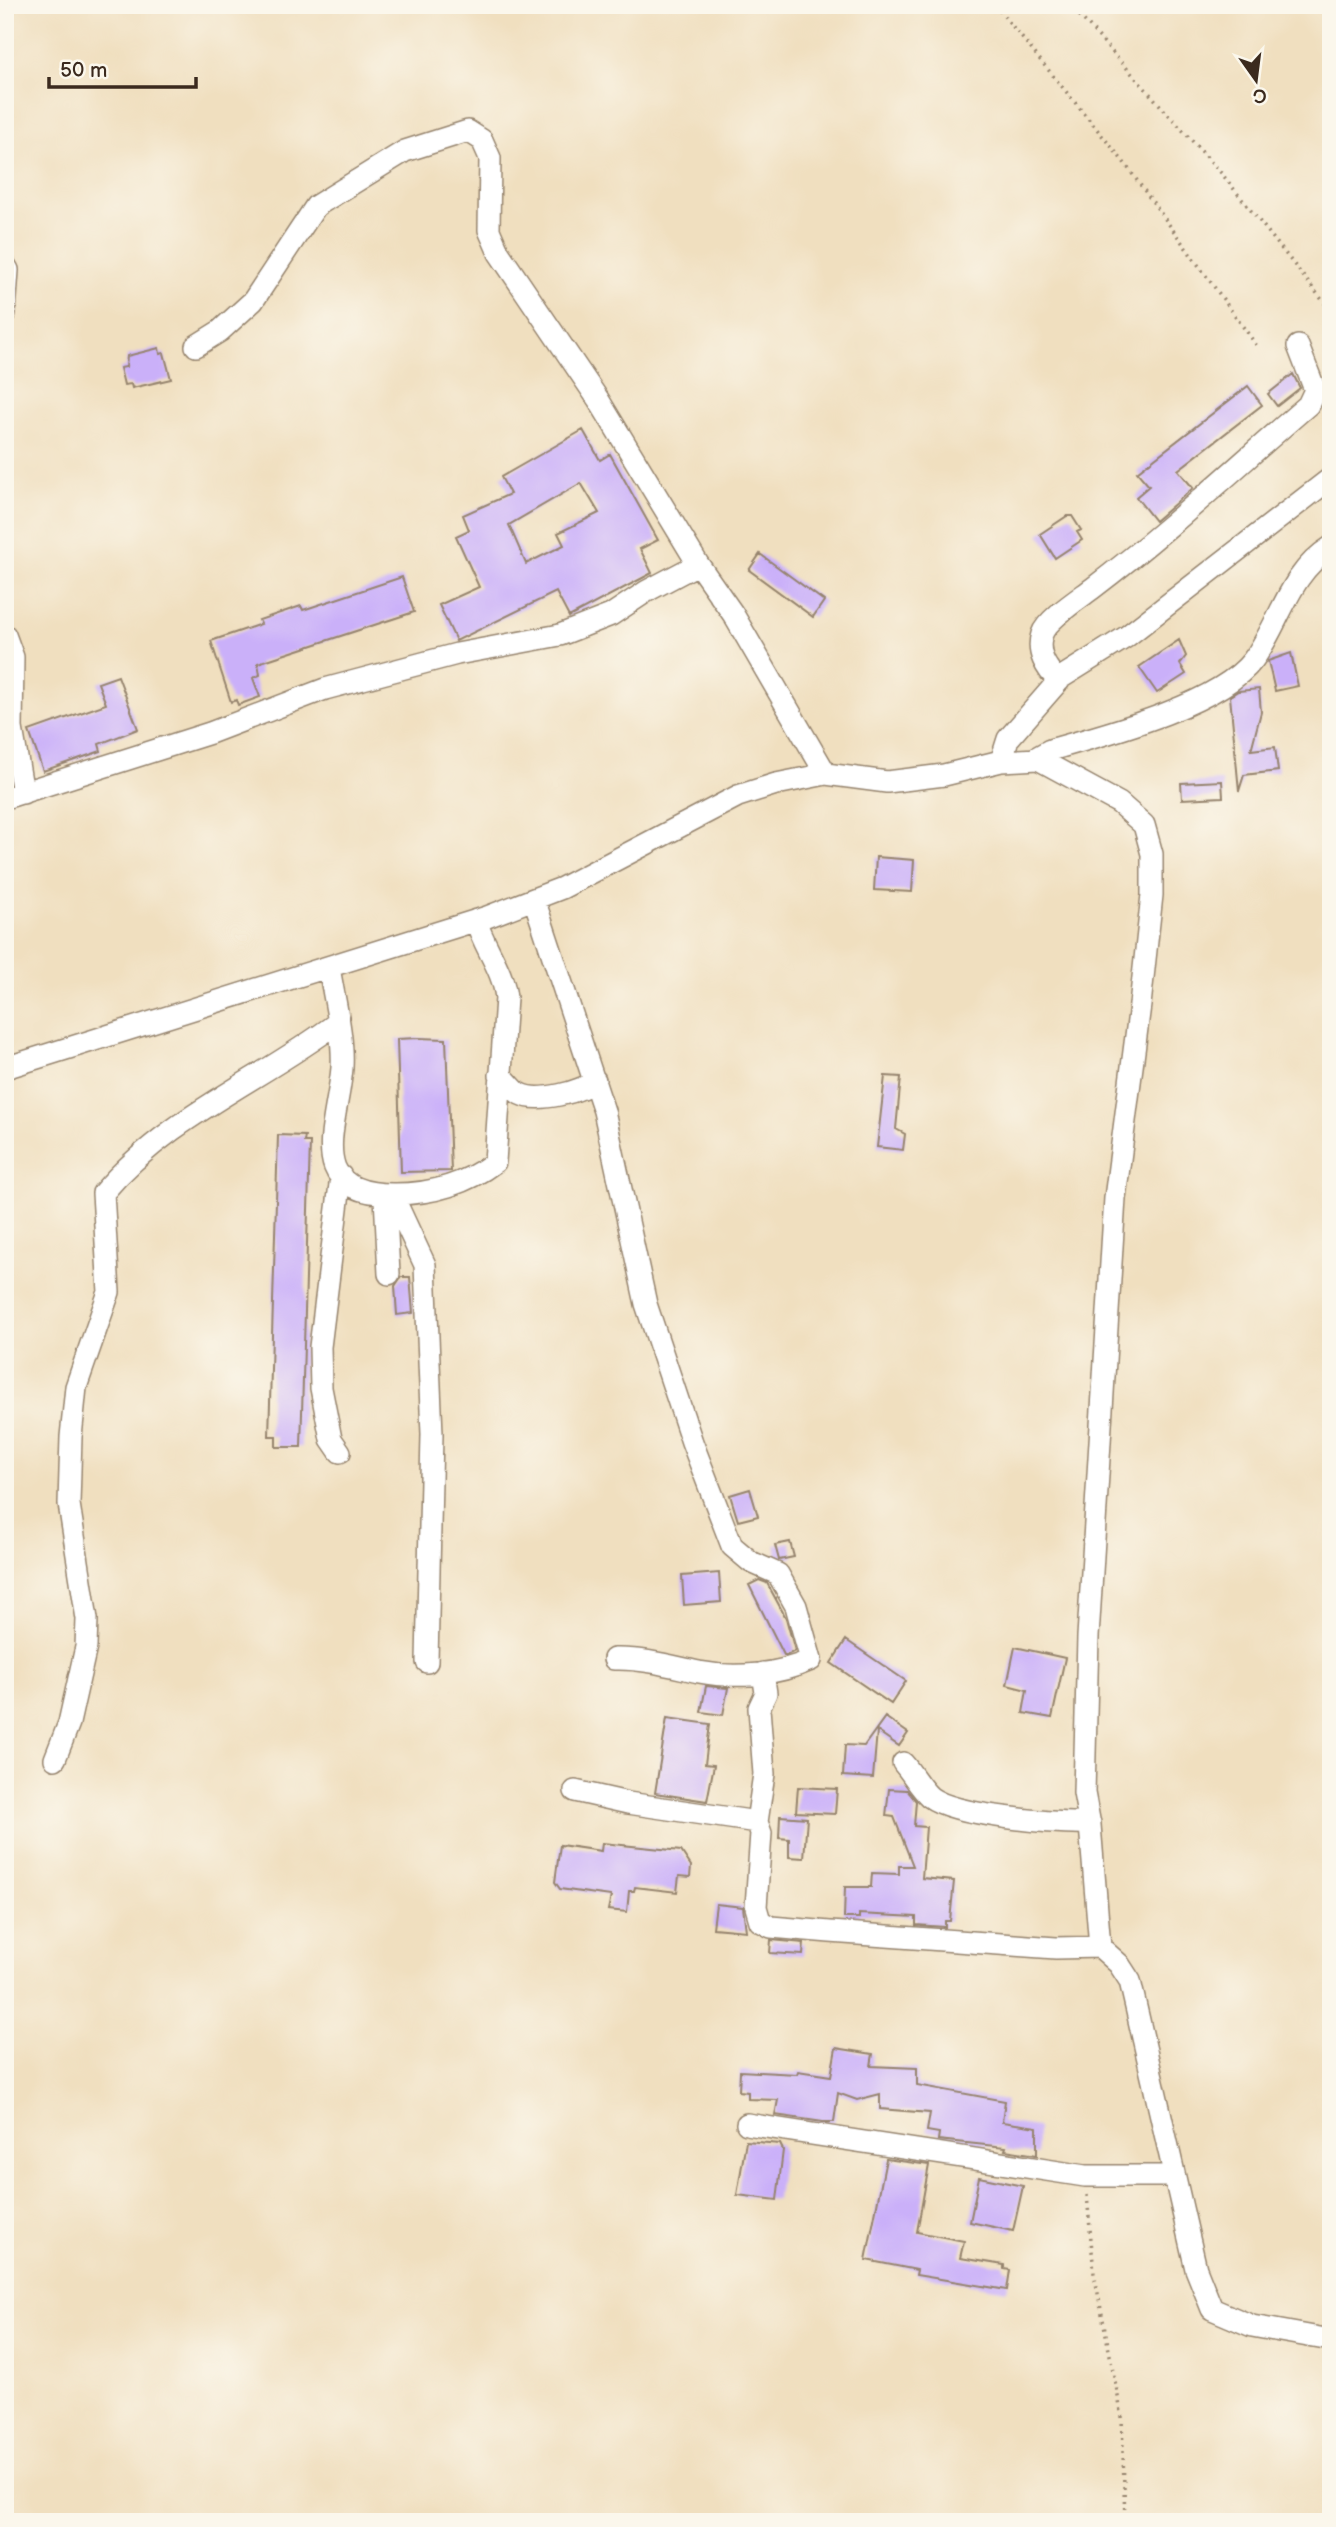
<svg xmlns="http://www.w3.org/2000/svg" width="1336" height="2527" font-family="'Balsamiq Sans',sans-serif">
<style>
.building{fill:#cab0f9;fill-rule:evenodd}
.lines{fill:none;stroke-linecap:round;stroke-linejoin:round}
.minor-casing{stroke:#96846e;stroke-width:24}
.path{stroke:#96846e;stroke-width:3.5;stroke-dasharray:2 5;stroke-linecap:butt}
.minor{stroke:#fff;stroke-width:21}
</style>
<rect width="100%" height="100%" fill="#fbf7ec"/>
<filter id="ink" filterUnits="userSpaceOnUse"><feTurbulence type="fractalNoise" baseFrequency=".0143" numOctaves="2"/><feDisplacementMap in="SourceGraphic" scale="14" xChannelSelector="R" yChannelSelector="G"/><feConvolveMatrix kernelMatrix="1 2 1 2 8 2 1 2 1" color-interpolation-filters="sRGB"/></filter>
<filter id="wash" filterUnits="userSpaceOnUse"><feTurbulence type="fractalNoise" baseFrequency=".00686" numOctaves="4" result="noise"/><feDisplacementMap in="SourceGraphic" scale="28" xChannelSelector="R" yChannelSelector="G"/><feGaussianBlur stdDeviation="1.57" result="paint"/><feColorMatrix in="noise" values="0 0 0 0 0 0 0 0 0 0 0 0 0 0 0 0 0 1.4 0 .05"/><feComposite in="paint" operator="in"/></filter>
<g filter="url(#wash)">
<rect width="100%" height="100%" fill="#f0dfbf"/>
<g id="blocks">
<path class="building" d="M159,348L160,354L164,353L171,379L132,388L131,384L124,385L120,368L126,367L127,356Z
M1293,374L1300,388L1277,406L1268,394Z
M1248,386L1262,405L1178,470L1193,488L1155,521L1136,497L1149,486L1137,472Z
M583,430L600,460L610,454L658,540L640,549L652,573L569,617L556,592L456,641L439,605L479,587L456,536L469,530L463,515L510,494L501,477ZM581,483L599,513L558,533L564,545L526,564L509,525Z
M1067,516H1072L1081,530L1077,532L1082,540L1055,558L1040,534Z
M760,554L824,601L813,617L749,570Z
M402,577L414,612L258,663L260,675L253,678L260,697L238,705L236,700L231,702L211,641L261,624L259,620L301,606L303,610Z
M1179,640L1186,656L1180,664L1186,674L1157,693L1139,667Z
M1291,653L1298,686L1275,691L1268,661Z
M118,676L138,729L99,744L101,751L43,771L29,731L106,704L98,683Z
M1259,689L1261,712L1251,750L1275,747L1278,771L1244,775L1239,791L1230,696L1238,691Z
M1222,781L1223,797L1182,799L1181,783Z
M876,857L914,860L912,892L874,890Z
M418,1038L446,1039L451,1171L401,1172L397,1039Z
M885,1076L901,1077L896,1129L905,1134L903,1150L877,1147Z
M278,1135L305,1136L304,1142H310L301,1447H276V1436H269Z
M401,1277H410L413,1313L397,1315L395,1286Z
M750,1489L758,1516L738,1521L730,1495Z
M790,1542L794,1557L779,1560L775,1545Z
M719,1573L721,1602L684,1605L682,1576Z
M759,1580L767,1583L786,1618L795,1651L787,1655H784L749,1585Z
M846,1640L906,1681L891,1704L831,1663Z
M1015,1647L1065,1658L1052,1718L1023,1713L1027,1690L1007,1685Z
M706,1686L728,1688L723,1715L701,1712Z
M885,1717L908,1733L899,1746L877,1731L873,1778L843,1776L845,1745L864,1746Z
M667,1718L710,1724L705,1764L714,1765L707,1801L655,1793Z
M798,1787L837,1789L835,1814L796,1812Z
M889,1789L907,1790L916,1801L914,1826L926,1827L922,1878L954,1881L950,1921H945V1927L916,1925V1917L859,1914V1918H844L845,1887H871L872,1873L899,1874V1866H913L894,1817L886,1816Z
M780,1816L807,1818L804,1858L789,1857V1839L779,1838Z
M602,1843L681,1851L691,1866L690,1877L679,1876L677,1892L635,1887L634,1891H629L627,1912L608,1910L611,1896L560,1889L555,1882L560,1845L601,1851Z
M716,1904L743,1907L746,1931L713,1928Z
M771,1940L804,1943L803,1955L770,1953Z
M836,2048L873,2054L871,2066L917,2068V2085L1005,2101L1002,2122L1037,2127V2155L1005,2150L1006,2147L938,2140L939,2133L927,2131L930,2113L880,2109V2094L857,2100L838,2093L834,2122H823L775,2115L778,2100L748,2099V2092L739,2091L740,2071L797,2074L798,2071L831,2076Z
M746,2141L780,2144L783,2150L777,2200L737,2195Z
M886,2159L929,2165L917,2232L964,2241L960,2258L1004,2265V2269L1010,2270L1007,2290L916,2275L917,2270L866,2260Z
M979,2177L1023,2186L1013,2231L970,2222Z"/>
</g>
</g>
<g filter="url(#ink)">
<use href="#blocks" fill-opacity="0" stroke="#96846e" stroke-width="2"/>
<g class="lines">
<g class="minor-casing">
<path id="minor" d="M5,265L8,270L5,313
M196,346L220,331L253,301L316,206L405,151L468,131L482,140L490,158L489,230L499,253L598,399L698,564
M5,635L13,657L12,728L23,793
M1059,681C1046,669 1036,652 1042,634C1047,619 1080,598 1093,588C1168,531 1236,467 1308,405L1315,390L1298,346
M1034,759L1050,750C1103,735 1219,705 1253,660C1281,622 1288,574 1331,547
M1001,761L1038,759L1119,803L1144,825L1152,854V895L1140,1005L1115,1198L1088,1637L1084,1793L1090,1825L1100,1947
M5,798L210,733L325,689L457,654L560,635L611,615L647,591L698,564L733,614L826,774
M534,899L604,1111L646,1304L692,1442L732,1546L751,1562L778,1574L796,1606L811,1660C777,1675 736,1679 699,1672C671,1666 643,1658 614,1659
M329,967C334,999 344,1036 342,1068C337,1127 302,1195 395,1194C432,1194 466,1184 495,1162L506,998C503,969 484,948 476,920
M5,1068L487,917L562,888L738,796L776,784L826,774L887,782L944,775L1001,761L1008,739L1062,677L1126,637L1331,478
M500,1075C507,1080 514,1091 520,1094C538,1103 582,1092 595,1080
M392,1194L425,1265L432,1434L427,1662
M385,1197L389,1274
M340,1452L331,1439L321,1388L320,1347L341,1176
M763,1673L766,1693L759,1708L764,1774L757,1822L761,1833L756,1907L760,1921L771,1927L830,1932L1056,1948L1100,1947L1119,1964L1130,1981L1196,2269L1212,2309L1252,2326L1331,2340
M55,1759L69,1723L86,1647L87,1619L69,1504L71,1437L76,1387L109,1292L103,1193C167,1117 260,1081 337,1023
M903,1763C912,1773 920,1788 930,1797C955,1816 1057,1824 1090,1823
M575,1791L628,1803L757,1822
M747,2124L1085,2176H1174"/>
</g>
<path class="path" d="M995,5L1123,161L1257,346
M1070,5L1222,174L1331,311
M1087,2195L1094,2273L1122,2417L1125,2522"/>
<use href="#minor" class="minor"/>
</g>
</g>
<rect width="1336" height="2527" fill="none" stroke="#fbf7ec" stroke-width="28"/>
<g transform="translate(1256 80) rotate(166)" stroke="#fbf7ec" stroke-width="5" paint-order="stroke">
<path d="M0-5L12 26L0 18L-12 26Z" fill="#3b2a1e"/>
<text y="-10" font-size="19" font-weight="bold" text-anchor="middle" fill="#3b2a1e">С</text>
</g>
<path d="M49 77v10h147v-10" fill="none" stroke="#3b2a1e" stroke-width="3.5"/>
<text x="60" y="77" font-size="21" fill="#3b2a1e" stroke="#fbf7ec" stroke-width="5" paint-order="stroke">50 m</text>
</svg>
